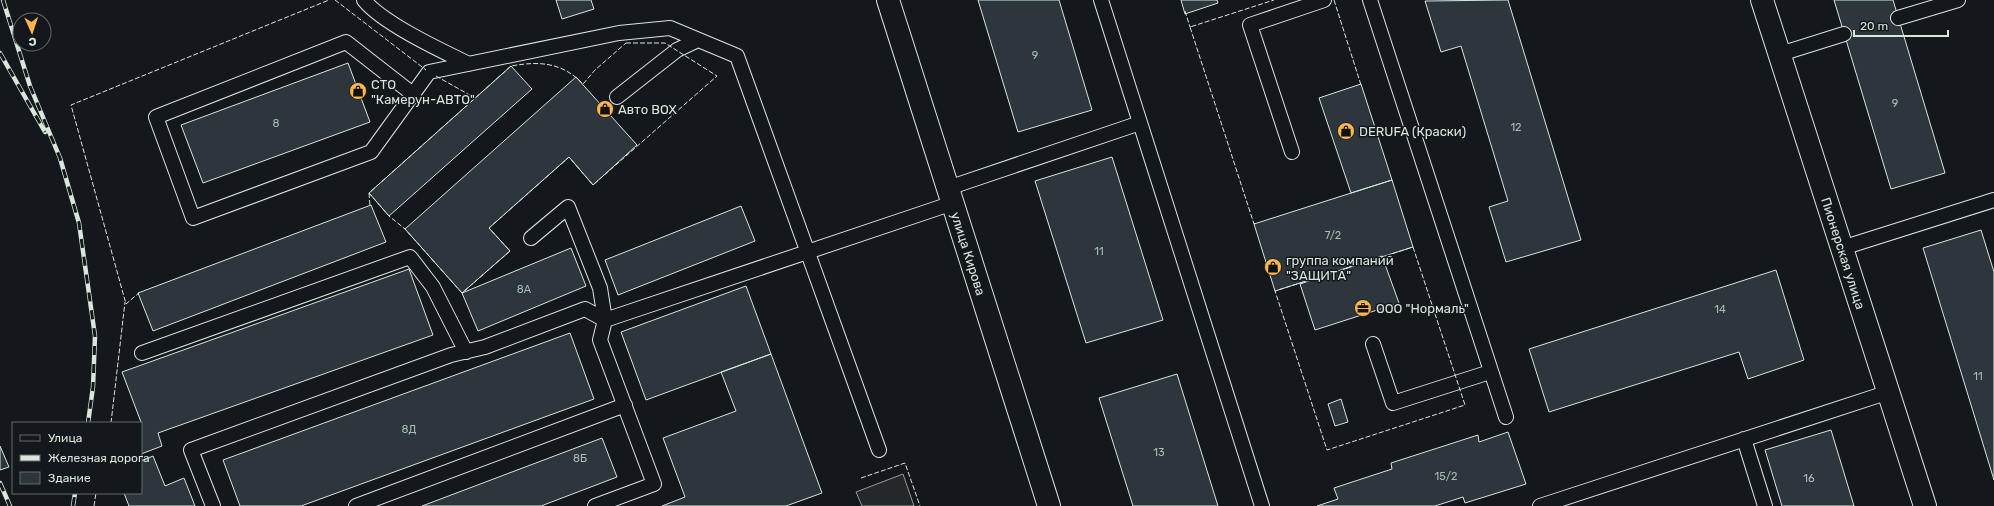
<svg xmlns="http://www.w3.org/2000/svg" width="1994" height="506" font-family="Rubik,sans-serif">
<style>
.parking{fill:#24282b;stroke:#939e99}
.building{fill:#2c363c;stroke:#d8e6dc}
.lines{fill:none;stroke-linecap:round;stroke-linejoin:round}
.lane-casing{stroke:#d8e6dc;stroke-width:16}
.street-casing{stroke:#d8e6dc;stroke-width:24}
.secondary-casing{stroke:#d8e6dc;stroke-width:24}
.lane{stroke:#14181c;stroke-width:14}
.street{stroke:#14181c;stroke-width:22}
.secondary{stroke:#14181c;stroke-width:22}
.rail-casing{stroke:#d8e6dc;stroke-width:4.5}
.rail{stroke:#14181c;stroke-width:3;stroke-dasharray:9;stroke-linecap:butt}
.fence{stroke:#d8e6dc;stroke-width:1;stroke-dasharray:5 2;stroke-linecap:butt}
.labels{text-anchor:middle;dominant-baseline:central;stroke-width:3;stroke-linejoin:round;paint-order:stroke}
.number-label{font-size:11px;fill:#adbab4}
.poi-label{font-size:13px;fill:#d8e6dc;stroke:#14181c;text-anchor:start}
.street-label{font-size:13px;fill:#d8e6dc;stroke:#14181c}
</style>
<rect width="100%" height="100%" fill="#14181c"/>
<path class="parking" d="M903,474L914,506H862L856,492Z"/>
<path class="building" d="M556,0H591L594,9L562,19Z
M978,0H1059L1092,110L1018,132Z
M1181,0H1217L1218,3L1185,14Z
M1508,0L1581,240L1506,262L1489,207L1508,201L1461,46L1441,52L1425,1Z
M1834,0H1893L1945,173L1891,189Z
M348,63L370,122L203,183L181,125Z
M511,66L532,89L389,216L369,193Z
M576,77L637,145L593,185L569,157L489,228L510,251L462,293L405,229Z
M1361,84L1392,180L1351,193L1319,98Z
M1112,157L1163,320L1086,343L1035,181Z
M1392,180L1413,247L1275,291L1254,224Z
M371,205L386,242L153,331L138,293Z
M741,206L755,241L618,295L605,260Z
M1981,230L1994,272V480L1923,248Z
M571,248L586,286L478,331L462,293Z
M1382,256L1399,303L1315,330L1300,284Z
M409,269L433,335L158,433L162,446L141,454V423H139L141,422L122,372Z
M1776,270L1804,360L1748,379L1739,352L1549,412L1529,349Z
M746,286L771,354L646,400L621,332Z
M570,333L594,399L301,506H240L223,460Z
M771,354L822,493L786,506H662L685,497L663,438L736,411L721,372Z
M1177,374L1218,506H1133L1099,398Z
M1341,399L1348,422L1335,426L1328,404Z
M1831,430L1854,506H1782L1765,450Z
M1508,432L1526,484L1465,503L1463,497L1435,506H1317L1338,499L1334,488L1392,469L1391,463L1478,435L1479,442Z
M602,438L617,477L541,506H422Z
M0,446L9,467L0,470Z
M153,456L165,486L184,478L195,506H129L124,493H141V461Z"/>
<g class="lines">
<g class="lane-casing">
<path id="lane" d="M364,0C382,23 442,51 469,64
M1101,0L1262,506
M1370,0L1506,417
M1898,18L1958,0
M1780,54L1844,34
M414,95L346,42L156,117L193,218L371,152L429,72L619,33L670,28L737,56L879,450
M617,97L677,50L698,40
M1292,152L1250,25L1324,0
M948,188L1140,123
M531,238L568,207L600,288L605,320L600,340L654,484L595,506
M1842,248L1994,200
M1373,344L1393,403L1490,372
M142,353L410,257L433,287L466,352
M1744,439L1765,506
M213,506L191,450L451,355L485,347L585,309L605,320L953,203
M356,506L625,405
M1540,506L1889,392"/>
</g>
<g class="street-casing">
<g id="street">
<path id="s1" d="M1762,0L1925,506"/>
</g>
</g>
<g class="secondary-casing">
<g id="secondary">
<path id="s2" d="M888,0L1049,506"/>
</g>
</g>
<use href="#lane" class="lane"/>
<use href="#street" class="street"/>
<use href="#secondary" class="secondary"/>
<g class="rail-casing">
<path id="rail" d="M3,0L30,86L60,158L79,223L95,336L93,387L88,423
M0,53L45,132
M0,483L10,506
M73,506L75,493"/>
</g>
<use href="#rail" class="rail"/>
<path class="fence" d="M335,0L426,70
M1334,0L1361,85
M1185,11L1190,27H1191
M626,43H665L717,76L593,185L569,157L489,228L510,251L462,293L405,229L389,216L369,193L511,66C539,61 562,62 583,84L595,70Z
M436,76L475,98
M369,193L370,206
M1255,223L1254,224L1190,27L1274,0
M1413,247L1465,405L1327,450L1275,291Z
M140,292L126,304L71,105L329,0
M111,423L125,302
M861,478L905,463L920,506
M94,506L96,493"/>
</g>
<defs>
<g id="shop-disc" transform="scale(0.9)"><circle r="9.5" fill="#ffb74d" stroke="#14181c"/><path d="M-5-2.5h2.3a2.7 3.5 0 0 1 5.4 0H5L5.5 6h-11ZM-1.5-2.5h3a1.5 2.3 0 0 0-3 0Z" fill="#111"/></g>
<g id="office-disc" transform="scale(0.9)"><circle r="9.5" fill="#ffb74d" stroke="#14181c"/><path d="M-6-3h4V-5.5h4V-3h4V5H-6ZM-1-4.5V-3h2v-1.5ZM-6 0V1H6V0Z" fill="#111"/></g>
</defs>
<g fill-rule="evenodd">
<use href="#shop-disc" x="358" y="91"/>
<use href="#shop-disc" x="605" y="109"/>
<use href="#shop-disc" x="1346" y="131"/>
<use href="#shop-disc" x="1273" y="267"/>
<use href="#office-disc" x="1363" y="308"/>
</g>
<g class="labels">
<g class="number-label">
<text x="1035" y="55">9</text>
<text x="1895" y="103">9</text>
<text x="276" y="123">8</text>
<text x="1516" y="127">12</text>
<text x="1333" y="235">7/2</text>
<text x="1099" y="251">11</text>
<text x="524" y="289">8А</text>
<text x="1720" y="309">14</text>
<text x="1978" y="376">11</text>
<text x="409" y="429">8Д</text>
<text x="1159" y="452">13</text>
<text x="580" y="458">8Б</text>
<text x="1446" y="476">15/2</text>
<text x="1809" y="478">16</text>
</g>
<g class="poi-label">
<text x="371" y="84">СТО<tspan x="371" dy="15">"Камерун-АВТО"</tspan></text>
<text x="618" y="109">Авто BOX</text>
<text x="1359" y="131">DERUFA (Краски)</text>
<text x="1286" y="260">группа компаний<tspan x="1286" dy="15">"ЗАЩИТА"</tspan></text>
<text x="1376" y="308">ООО "Нормаль"</text>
</g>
<g class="street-label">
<text stroke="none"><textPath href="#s2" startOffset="266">улица Кирова</textPath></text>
<text stroke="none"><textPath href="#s1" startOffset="266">Пионерская улица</textPath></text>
</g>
</g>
<rect x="12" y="422" width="130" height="72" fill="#14181c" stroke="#626a69"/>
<rect x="20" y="435" width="20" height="6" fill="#14181c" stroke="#626a69"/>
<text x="48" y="442" font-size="12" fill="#d8e6dc">Улица</text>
<rect x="20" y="455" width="20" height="6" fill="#d8e6dc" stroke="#626a69"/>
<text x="48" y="462" font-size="12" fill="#d8e6dc">Железная дорога</text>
<rect x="20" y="472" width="20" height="12" fill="#2c363c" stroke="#626a69"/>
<text x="48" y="482" font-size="12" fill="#d8e6dc">Здание</text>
<g transform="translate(32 32) rotate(177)"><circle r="19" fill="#14181c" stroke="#626a69"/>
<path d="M0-3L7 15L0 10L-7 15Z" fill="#ffb74d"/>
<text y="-6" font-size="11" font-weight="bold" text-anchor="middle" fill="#d8e6dc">С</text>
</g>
<path d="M1854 30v6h94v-6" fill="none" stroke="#d8e6dc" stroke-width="2"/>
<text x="1860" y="30" font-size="12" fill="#d8e6dc" stroke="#14181c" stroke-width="3" paint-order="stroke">20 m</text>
</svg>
